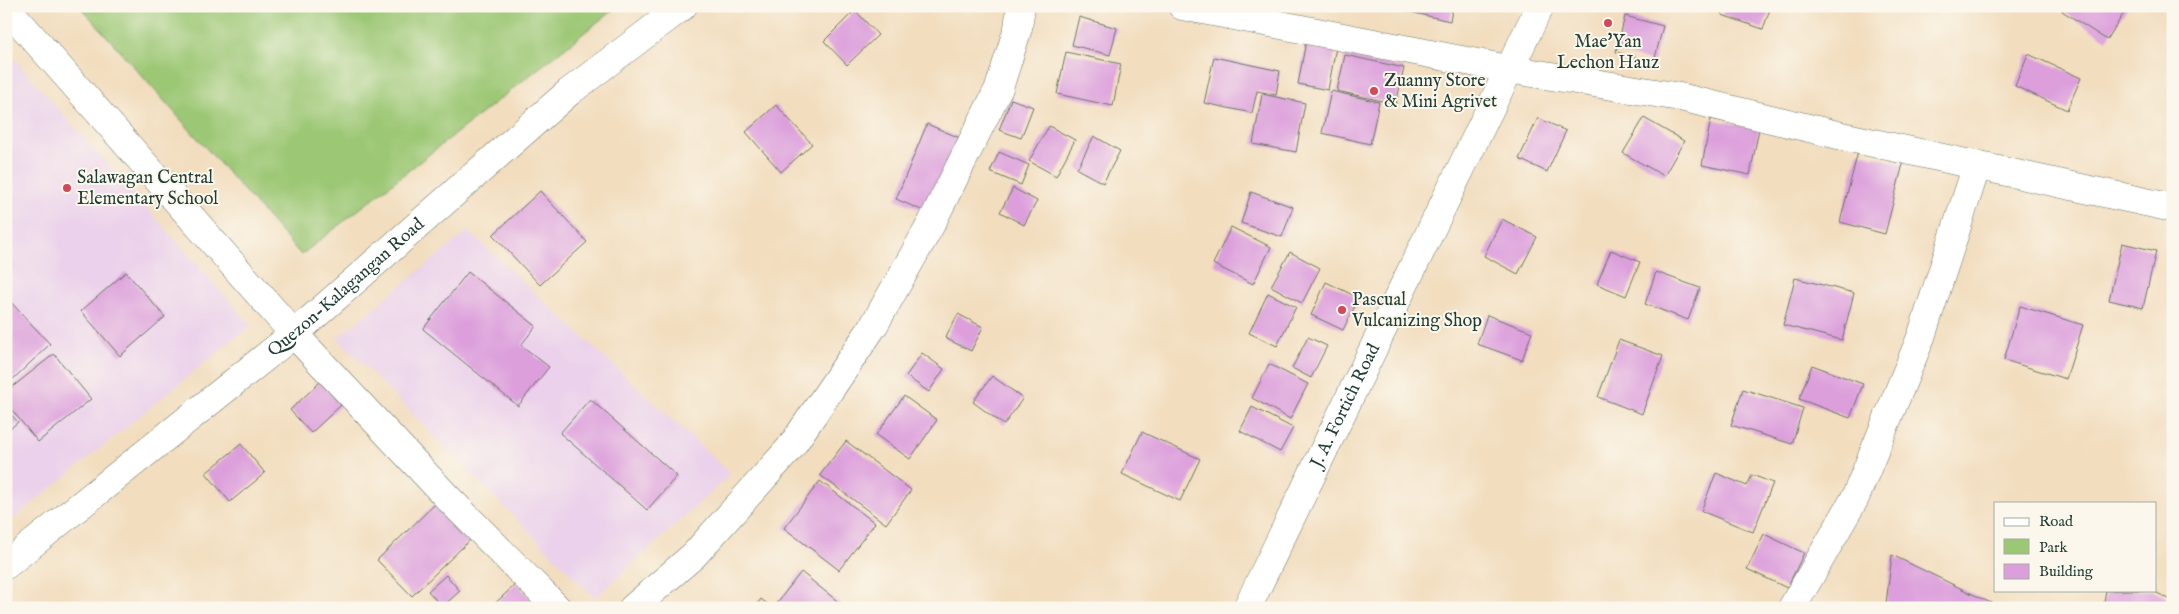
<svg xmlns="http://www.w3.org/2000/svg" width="2179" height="614" font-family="'IM FELL English',serif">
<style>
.built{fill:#ebd1eb}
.green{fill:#9cc774;stroke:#5e8254}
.building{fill:#dc9fdc}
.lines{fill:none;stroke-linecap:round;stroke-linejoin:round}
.minor-casing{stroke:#697564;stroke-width:29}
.major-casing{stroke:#697564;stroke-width:29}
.highway-casing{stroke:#697564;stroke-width:29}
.minor{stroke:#fff;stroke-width:28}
.major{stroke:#fff;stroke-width:28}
.highway{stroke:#fff;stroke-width:28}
.poi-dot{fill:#d1495b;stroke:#fbf7ec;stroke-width:2}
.labels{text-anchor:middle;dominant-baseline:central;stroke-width:4;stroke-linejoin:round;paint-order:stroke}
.poi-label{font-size:18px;fill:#1f3d34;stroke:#fbf7ec;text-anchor:start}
.street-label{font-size:18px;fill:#1f3d34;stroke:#fbf7ec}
</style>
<rect width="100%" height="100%" fill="#fbf7ec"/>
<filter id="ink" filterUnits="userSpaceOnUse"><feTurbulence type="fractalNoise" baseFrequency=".02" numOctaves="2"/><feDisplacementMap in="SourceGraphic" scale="10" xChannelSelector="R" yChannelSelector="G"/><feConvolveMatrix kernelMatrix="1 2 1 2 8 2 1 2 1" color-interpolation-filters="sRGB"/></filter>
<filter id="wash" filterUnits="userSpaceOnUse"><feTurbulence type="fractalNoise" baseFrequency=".0096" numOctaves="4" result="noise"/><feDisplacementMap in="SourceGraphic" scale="20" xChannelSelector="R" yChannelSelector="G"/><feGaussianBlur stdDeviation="1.12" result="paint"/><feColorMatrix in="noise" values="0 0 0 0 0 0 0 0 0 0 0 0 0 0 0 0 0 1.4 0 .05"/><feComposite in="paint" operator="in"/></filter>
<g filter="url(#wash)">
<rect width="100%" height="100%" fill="#f2ddbe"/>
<path class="built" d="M6,50L251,325L6,525Z
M468,231L731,474L595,598L337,338Z"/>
<path class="green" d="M80,6H618L301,255Z"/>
<g id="blocks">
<path class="building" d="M1398,6H1453L1450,21L1397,9Z
M1725,6H1771L1763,29L1722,15Z
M2065,6H2125L2127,8L2107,40L2062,11Z
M855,10L878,35L847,65L824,41Z
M1625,16L1663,26L1654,62L1616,52Z
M1079,17L1117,28L1110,55L1072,45Z
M1306,41L1336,47L1328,90L1298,84Z
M1066,52L1121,64L1113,106L1057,94Z
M2028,54L2081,78L2067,110L2015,86Z
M1345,55L1404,68L1396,104L1337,91Z
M1214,57L1280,71L1276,95L1257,91L1252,113L1204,103Z
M1331,91L1379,102L1370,144L1322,133Z
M1262,94L1305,103L1296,152L1253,144Z
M1011,99L1033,107L1021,138L999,130Z
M776,105L812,144L781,172L746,132Z
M1538,118L1566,131L1547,172L1519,159Z
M1644,118L1684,141L1664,176L1623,153Z
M1711,119L1759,129L1750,175L1702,165Z
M927,124L960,138L928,213L896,199Z
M1049,126L1075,140L1056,176L1029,161Z
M1094,136L1120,151L1103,183L1077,169Z
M999,152L1029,165L1021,185L990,172Z
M1858,152L1903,164L1885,234L1840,222Z
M1013,188L1037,201L1024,225L1000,212Z
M540,191L587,242L540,285L493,235Z
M1251,192L1293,207L1282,237L1241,223Z
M1502,219L1537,237L1518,274L1484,256Z
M1231,227L1271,247L1253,284L1213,264Z
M2122,243L2156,251L2143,308L2109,300Z
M1611,250L1640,262L1626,296L1597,284Z
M1290,252L1320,268L1302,303L1271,286Z
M126,272L165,317L120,356L81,311Z
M468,272L536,326L521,345L549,367L518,406L423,329Z
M1656,272L1700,288L1688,320L1645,304Z
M1795,278L1854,293L1842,340L1783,325Z
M1326,282L1359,298L1343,330L1311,315Z
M1268,293L1296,307L1277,346L1249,333Z
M6,297L50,344L10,382L6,377Z
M2020,306L2083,325L2066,379L2004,360Z
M958,314L983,327L971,351L945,338Z
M1487,315L1532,332L1522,360L1477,344Z
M1308,337L1327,346L1311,378L1292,368Z
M1619,340L1663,356L1642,414L1598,397Z
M922,353L944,369L929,392L906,376Z
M54,354L91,399L38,442L6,403V392Z
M1269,364L1308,384L1290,419L1252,398Z
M1812,365L1863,384L1850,418L1799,399Z
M992,376L1023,398L1004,425L973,402Z
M320,382L341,405L311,433L290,410Z
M1743,389L1803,408L1792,444L1731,425Z
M904,396L937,420L910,459L876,435Z
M590,399L677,476L647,510L560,433Z
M1252,407L1293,428L1280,452L1240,431Z
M6,409L18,422L6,432Z
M1142,432L1200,459L1180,501L1122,474Z
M846,441L911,490L886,524L820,475Z
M241,444L265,473L230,502L206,473Z
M1716,473L1747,486L1752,475L1773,483L1753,532L1701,511Z
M820,481L875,523L839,570L784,528Z
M436,503L471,539L412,596L377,560Z
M1764,534L1804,553L1787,588L1747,569Z
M1892,555L1995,605L1994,608H1897L1886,604Z
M801,572L846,608H781L776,604Z
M446,575L460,591L442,607L428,591Z
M517,583L539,608H490Z
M2106,590H2151L2173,601V608H2103Z
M761,599L773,608H754Z"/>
</g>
</g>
<g filter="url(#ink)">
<use href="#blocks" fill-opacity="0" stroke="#697564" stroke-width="1"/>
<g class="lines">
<g class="minor-casing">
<path id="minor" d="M6,7L294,334L446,496L557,608
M1508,69L1680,97L1846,137L2173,208
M633,608L694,555L791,447L874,325L930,226L999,88L1018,28L1021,6
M1792,608L1855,498L1921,337L1977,165"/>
</g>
<g class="major-casing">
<g id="major">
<path d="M1182,6L1508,69"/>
<path id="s1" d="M6,565L294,334L569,92L683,6"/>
</g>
</g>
<g class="highway-casing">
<g id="highway">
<path id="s2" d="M1247,608L1540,6"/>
</g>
</g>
<use href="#minor" class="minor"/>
<use href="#major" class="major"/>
<use href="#highway" class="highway"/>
</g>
</g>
<g class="poi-dot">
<circle cx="1608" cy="23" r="5"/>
<circle cx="1374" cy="91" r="5"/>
<circle cx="67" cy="188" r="5"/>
<circle cx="1342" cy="310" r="5"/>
</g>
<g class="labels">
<g class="poi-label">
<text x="1608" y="42" text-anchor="middle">Mae'Yan<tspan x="1608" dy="21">Lechon Hauz</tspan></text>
<text x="1384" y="81">Zuanny Store<tspan x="1384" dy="21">&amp; Mini Agrivet</tspan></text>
<text x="77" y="178">Salawagan Central<tspan x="77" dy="21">Elementary School</tspan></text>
<text x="1352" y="300">Pascual<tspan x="1352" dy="21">Vulcanizing Shop</tspan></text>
</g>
<g class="street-label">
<text stroke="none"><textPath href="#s1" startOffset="439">Quezon-Kalagangan Road</textPath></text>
<text stroke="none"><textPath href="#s2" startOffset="225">J. A. Fortich Road</textPath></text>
</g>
</g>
<rect width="2179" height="614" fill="none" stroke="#fbf7ec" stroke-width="25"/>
<rect x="1994" y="502" width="162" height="90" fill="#fbf7ec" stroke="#a3ada2"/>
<rect x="2004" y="518" width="25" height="8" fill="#ffffff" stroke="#a3ada2"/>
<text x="2039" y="526" font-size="15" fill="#1f3d34">Road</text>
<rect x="2004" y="539" width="25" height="15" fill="#9cc774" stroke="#a3ada2"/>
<text x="2039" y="552" font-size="15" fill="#1f3d34">Park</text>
<rect x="2004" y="564" width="25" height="15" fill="#dc9fdc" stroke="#a3ada2"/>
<text x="2039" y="576" font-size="15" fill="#1f3d34">Building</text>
</svg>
